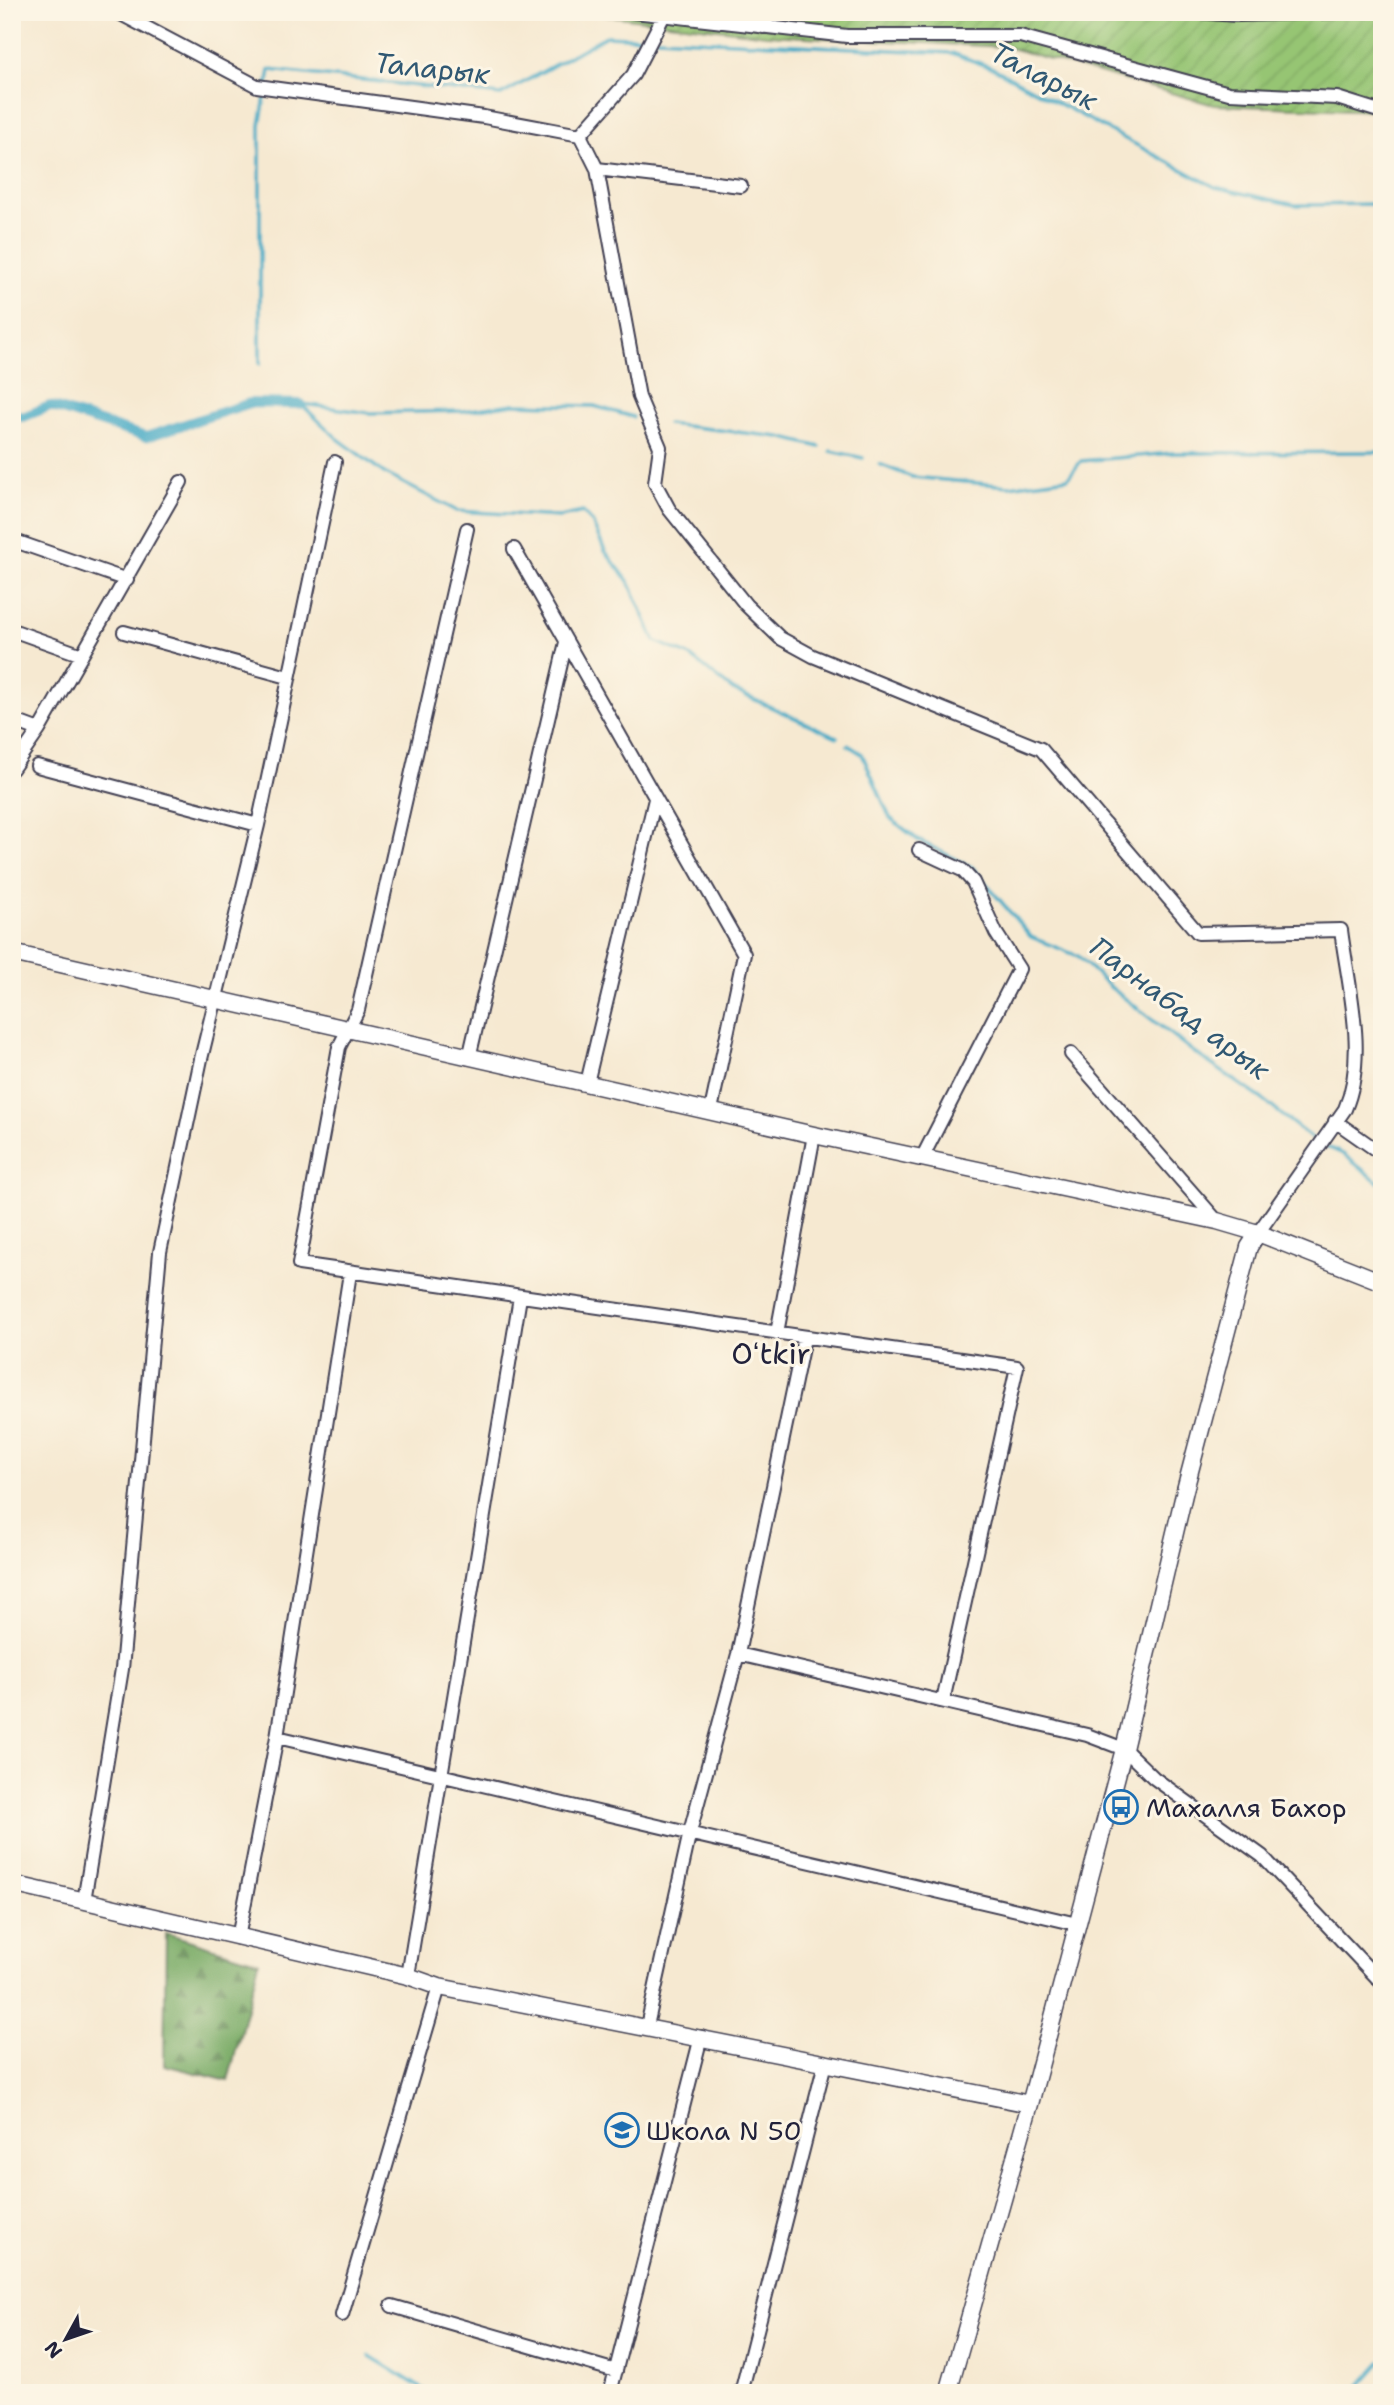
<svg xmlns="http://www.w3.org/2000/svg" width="1394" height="2405" font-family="'Shantell Sans',sans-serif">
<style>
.forest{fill:url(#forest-firs);stroke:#4d6650;stroke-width:2}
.garden{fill:url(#garden-furrows);stroke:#5c7457;stroke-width:2}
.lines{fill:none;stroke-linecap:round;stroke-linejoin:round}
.stream{stroke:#46aac6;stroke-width:3.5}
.canal{stroke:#46aac6;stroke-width:10}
.minor-casing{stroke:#424052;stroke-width:16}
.tertiary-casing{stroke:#424052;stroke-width:19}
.minor{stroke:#fff;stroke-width:12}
.tertiary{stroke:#fff;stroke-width:16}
.labels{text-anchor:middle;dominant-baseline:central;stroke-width:6;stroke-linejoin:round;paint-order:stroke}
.poi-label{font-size:26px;fill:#22223b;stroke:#fcf5e5;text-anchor:start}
.water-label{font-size:28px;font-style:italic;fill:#305873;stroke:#fcf5e5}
.quarter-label{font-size:30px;fill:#22223b;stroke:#fcf5e5}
</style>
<defs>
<pattern id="forest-firs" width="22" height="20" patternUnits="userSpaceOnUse" patternTransform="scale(1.75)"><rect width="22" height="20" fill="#78aa65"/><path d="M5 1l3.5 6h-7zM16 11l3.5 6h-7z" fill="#628a54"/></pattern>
<pattern id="garden-furrows" width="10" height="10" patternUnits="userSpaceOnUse" patternTransform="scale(1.75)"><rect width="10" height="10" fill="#96c573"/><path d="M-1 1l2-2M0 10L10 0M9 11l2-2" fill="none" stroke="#81a964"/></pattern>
</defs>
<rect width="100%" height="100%" fill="#fcf5e5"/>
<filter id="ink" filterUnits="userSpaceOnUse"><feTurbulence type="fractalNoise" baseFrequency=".0143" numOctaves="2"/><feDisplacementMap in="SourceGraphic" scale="14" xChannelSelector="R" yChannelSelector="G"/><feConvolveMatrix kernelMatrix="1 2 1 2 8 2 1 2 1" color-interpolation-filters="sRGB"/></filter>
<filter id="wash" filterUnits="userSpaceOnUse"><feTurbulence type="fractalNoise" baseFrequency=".00686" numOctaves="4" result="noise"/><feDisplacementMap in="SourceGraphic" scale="28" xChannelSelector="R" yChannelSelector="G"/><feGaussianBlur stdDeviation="1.57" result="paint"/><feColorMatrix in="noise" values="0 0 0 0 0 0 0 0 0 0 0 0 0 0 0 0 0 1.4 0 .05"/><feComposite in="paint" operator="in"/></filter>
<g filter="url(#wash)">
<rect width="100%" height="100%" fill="#f6e9d1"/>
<path class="forest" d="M166,1933L259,1962L228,2081L164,2065Z"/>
<path class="garden" d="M578,12H1382V111L1214,105L1007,47L767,35Z"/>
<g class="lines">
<path class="stream" d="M657,38L952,53L993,68L1215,187L1295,205L1382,204
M260,364V125L270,70L501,95L606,36L649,38
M301,404L337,438L384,473L457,511L560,517L583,512L592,522L605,551L629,582L655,641L690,656L733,690L837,737
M303,404L370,413L463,411L514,404L594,406L633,417
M667,424L780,437L820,447
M831,451L863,458
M879,464L912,477L1009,486L1068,478L1081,461L1173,453L1382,452
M848,745L862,754L890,818L918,840L972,867L1031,937L1078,956L1109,986L1195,1053L1262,1099L1316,1142
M1323,1145L1343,1154L1382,1185
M370,2356L429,2393
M1353,2393L1382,2361"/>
<path class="canal" d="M12,413L23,417L50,406L146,437L250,403L301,404"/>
</g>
</g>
<g filter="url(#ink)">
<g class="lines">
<g class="minor-casing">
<path id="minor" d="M117,12L257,86L484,117L580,135L633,75L663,17
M634,12L847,36H1020L1229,93L1337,98L1382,112
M1196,12L1236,15L1338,12
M763,27L771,12
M580,135L597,169L639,397L660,447L655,483L669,509L746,605L780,638L813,656L1041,749L1198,933L1341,930C1348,985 1368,1056 1345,1109L1258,1233
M597,169L741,186
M467,529L358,1010L339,1047L299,1264L1017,1367L943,1701
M12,540L127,580
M514,549L744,954L711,1110
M12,630L82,655
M124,632L288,677
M12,720L39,730
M37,766L258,825
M12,769L39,730L181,482
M919,850L962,870L973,882L996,933L1019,969L922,1158
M1071,1054L1217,1221
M469,1058L566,642
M587,1083L655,799
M1335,1121L1382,1154
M777,1333L814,1135
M738,1654L1087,1735L1124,1749L1154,1778L1262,1856L1382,1983
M277,1737L1077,1924
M84,1901L122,1669L160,1252L201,1059L258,825L335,462
M238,1938L277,1737L350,1273
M408,1976L520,1297
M647,2026L690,1832L738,1654L804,1338
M392,2306L616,2371
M342,2315L439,1987
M610,2393L701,2037
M741,2393L825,2063"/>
</g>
<g class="tertiary-casing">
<path id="tertiary" d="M12,953L814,1135L1217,1221L1258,1233L1382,1282
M12,1884L408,1976L439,1987L1030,2104
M948,2393L1030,2104L1124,1749L1185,1490L1249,1247L1258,1233"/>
</g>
<use href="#minor" class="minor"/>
<use href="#tertiary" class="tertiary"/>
</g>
</g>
<defs>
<g id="bus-ring" transform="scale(1.75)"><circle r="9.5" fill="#fcf5e5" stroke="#1f6fb2" stroke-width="1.5"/><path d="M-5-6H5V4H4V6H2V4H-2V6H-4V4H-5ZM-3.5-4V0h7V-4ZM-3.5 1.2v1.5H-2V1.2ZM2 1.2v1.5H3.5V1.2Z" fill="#1f6fb2"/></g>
<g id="school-ring" transform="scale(1.75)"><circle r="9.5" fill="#fcf5e5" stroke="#1f6fb2" stroke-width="1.5"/><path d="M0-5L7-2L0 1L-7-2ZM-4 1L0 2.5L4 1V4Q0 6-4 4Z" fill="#1f6fb2"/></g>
</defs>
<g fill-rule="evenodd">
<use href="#bus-ring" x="1121" y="1807"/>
<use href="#school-ring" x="622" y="2130"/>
</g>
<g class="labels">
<g class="poi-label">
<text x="1146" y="1807">Махалля Бахор</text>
<text x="646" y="2130">Школа N 50</text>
</g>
<g class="water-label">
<text transform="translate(432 68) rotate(6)">Таларык</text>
<text transform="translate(1044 76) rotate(27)">Таларык</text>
<text transform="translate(1180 1008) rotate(37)">Парнабад арык</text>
</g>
<g class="quarter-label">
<text x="771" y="1353">Oʻtkir</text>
</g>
</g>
<rect width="1394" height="2405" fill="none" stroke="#fcf5e5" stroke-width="42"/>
<g transform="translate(66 2339) rotate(230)" stroke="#fcf5e5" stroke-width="5" paint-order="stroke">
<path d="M0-5L12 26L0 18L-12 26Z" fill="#22223b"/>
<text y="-10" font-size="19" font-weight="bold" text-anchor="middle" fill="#22223b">N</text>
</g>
</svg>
